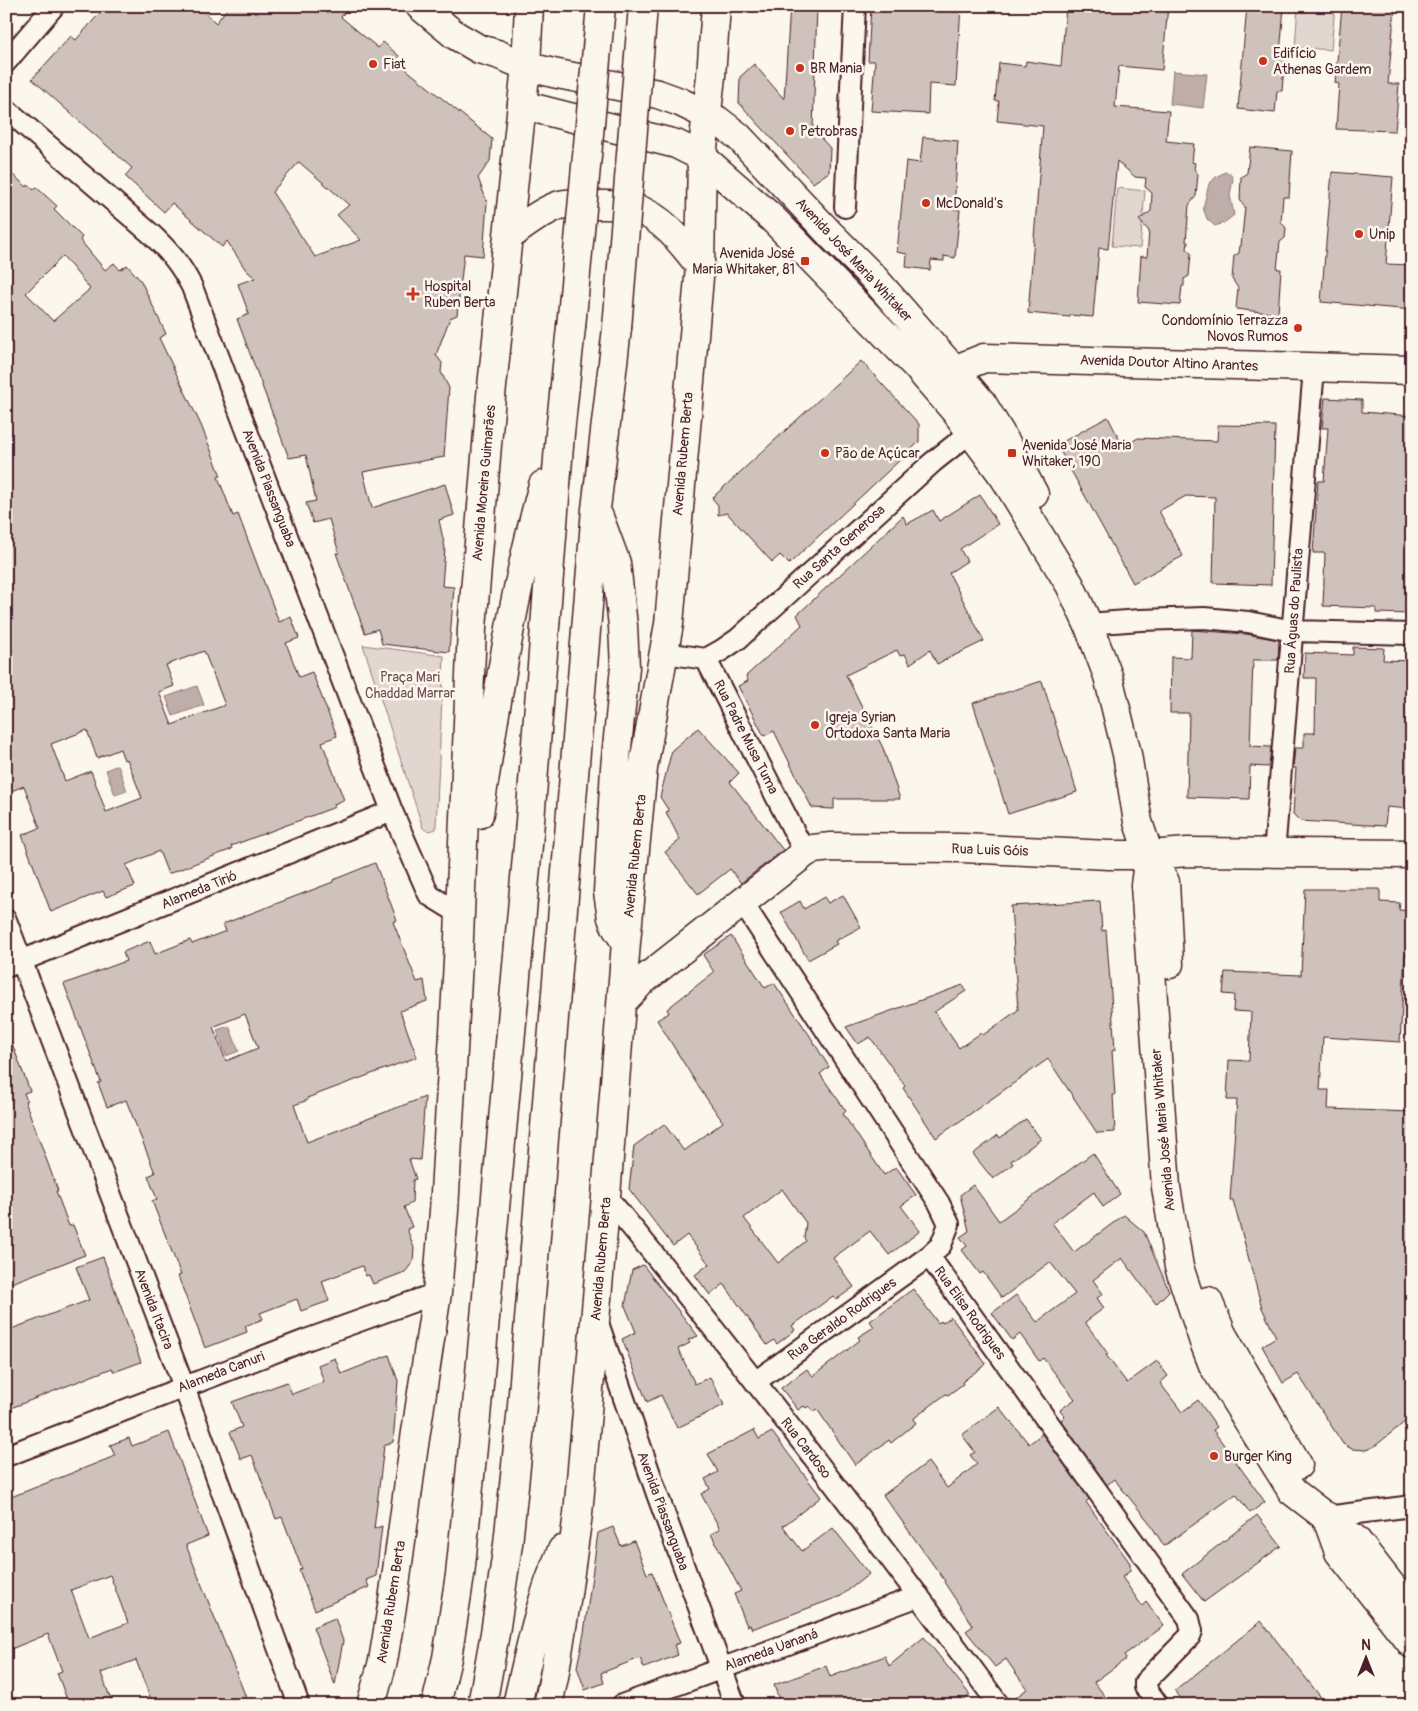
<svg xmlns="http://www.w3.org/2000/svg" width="1418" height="1711" font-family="Pangolin,sans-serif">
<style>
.green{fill:#e2d7d0;stroke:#967b7e}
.water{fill:#bfadaa;stroke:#907477}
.building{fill:#cfc2bc;stroke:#4a1f2b;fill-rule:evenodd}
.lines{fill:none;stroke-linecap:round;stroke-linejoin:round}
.street-casing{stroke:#4a1f2b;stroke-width:24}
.secondary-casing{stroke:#4a1f2b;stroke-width:31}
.highway-casing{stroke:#4a1f2b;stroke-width:31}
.street{stroke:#fbf7ec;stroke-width:20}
.secondary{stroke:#fbf7ec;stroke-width:28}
.highway{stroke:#fbf7ec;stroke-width:28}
.highway-bridge-casing{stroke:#4a1f2b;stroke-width:31;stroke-linecap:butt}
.highway-bridge{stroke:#fbf7ec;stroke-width:28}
.poi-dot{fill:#c8321e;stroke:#fbf7ec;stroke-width:2}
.labels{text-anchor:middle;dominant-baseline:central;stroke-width:5;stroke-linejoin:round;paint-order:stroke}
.poi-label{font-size:14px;fill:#4a1f2b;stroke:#fbf7ec;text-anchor:start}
.street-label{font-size:14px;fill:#4a1f2b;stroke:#fbf7ec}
.park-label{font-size:14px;fill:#704d54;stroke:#fbf7ec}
</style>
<rect width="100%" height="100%" fill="#fbf7ec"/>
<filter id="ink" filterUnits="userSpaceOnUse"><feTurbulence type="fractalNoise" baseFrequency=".02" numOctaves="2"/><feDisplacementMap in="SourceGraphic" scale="10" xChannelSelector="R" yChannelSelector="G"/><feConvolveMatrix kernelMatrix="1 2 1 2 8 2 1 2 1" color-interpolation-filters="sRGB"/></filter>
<g filter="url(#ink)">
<path class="green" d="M1298,6H1335L1331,50L1295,47Z
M1117,188L1145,191L1140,248L1112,246Z
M363,645L444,656L436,825V829C431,831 427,832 423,828Z"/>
<path class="water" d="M1173,71L1207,74L1203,108L1170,104Z
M1225,172L1231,174L1233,179L1230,195L1234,215L1224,223L1215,226L1207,219L1203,208L1209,184L1216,177Z
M197,686L204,705L173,716L166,697Z
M118,765L127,791L115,795L106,770Z
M229,1026L239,1051L226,1056L217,1030Z"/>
<path class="building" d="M106,6H198L216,23L229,6H349L341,17L378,48L383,42L399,56L396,61L492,139L490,161L478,178L487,202L483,256L464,254L457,315L450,318L436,355L442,363L441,372L449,388L444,457L363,472L372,508L445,484L454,515L439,520L445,548L442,586L454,587L449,652L382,644L378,629L365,633L336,553H339L329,519L313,523L306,503L316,501L306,455L289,458L237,319L249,314L238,284L255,278L246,270L227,241L222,247L172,203L164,212L125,176L132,168L32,79L71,36L76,40ZM299,162L349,205L337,215L361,240L315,257L272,192Z
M790,6H817L813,129L830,148L829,172L813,183L739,103L740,77L754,64L784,99Z
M871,6H961L956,86L929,84L928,114L871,111L875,61H868Z
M1066,6H1168L1162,70L1119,66L1115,107L1169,111L1166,141L1194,144L1192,162L1195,163L1194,169L1198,174L1196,196L1189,205L1186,242H1188L1187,249L1191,253L1189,276L1184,279V286H1182L1180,305L1138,302L1141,256L1147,257L1149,231L1139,220L1151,211L1152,193L1145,187L1146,178L1135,177L1117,161L1108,249L1099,248L1093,317L1070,315V317L1028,313L1043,126L997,121L999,101H995L999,63L1025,66L1026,61L1061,66Z
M1247,6H1284L1280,54H1285L1282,91H1277L1275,113L1238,109Z
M1342,6H1395L1388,84H1399L1395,131L1336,129L1339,84L1335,83Z
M923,137L958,141L954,209L960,210L955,258L944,256V261L931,260L930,270L906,267L907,254L897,252L906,161L920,163Z
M1250,147L1292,151L1289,197H1283L1281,222L1286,228L1285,238L1280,242L1277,269H1281L1278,314L1236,309L1238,288L1232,279L1234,256L1239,253L1240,246H1241L1245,207L1240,200L1241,177L1247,173Z
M6,169L27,187L28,185L34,190L36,187L57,206L54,209L82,237L80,240L105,270L114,263L120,270L127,265L141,281L166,334L159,338L201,425L221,476L218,477L233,516L238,514L279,622L291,617L299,638L286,643L299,677L312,672L337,736L322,742L344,800L334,804L335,807L231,846L232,849L168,874L159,851L126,865L135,886L106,897L103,891L51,912L22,835L40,828L24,786L6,793ZM63,256L90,289L53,321L26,293ZM204,651L225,705L172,725L159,692L174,686L166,665ZM87,730L97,758L120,749L124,760L127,759L142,798L106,812L91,771L65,781L51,744Z
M1332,172L1393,177L1386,264L1412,265V310L1321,302Z
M861,361L919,424V442L789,564L780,555L772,562L727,513L718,515V505L712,498Z
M1325,398L1362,400V412L1412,416V614L1376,613V608L1323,606L1325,553H1313L1318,481H1324L1328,428H1322Z
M1108,417L1123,447L1138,438L1217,441L1218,425L1275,426L1271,585L1213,583L1215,497L1186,496L1159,511L1183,556L1133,583L1057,445Z
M980,495L998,524L960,549L967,561L949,573L984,641L937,664L930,650L910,664L905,654L900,656L897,650L846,675L883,748L900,799H834V809L812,808L774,731L764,736L738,686L748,681L746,676L802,625L797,615L903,516L907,524L933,510L939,521Z
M1192,630L1246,634L1279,640L1278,660H1253L1250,746L1271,747L1269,767L1250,766L1249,799L1187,797L1189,713H1170L1171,657L1191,658Z
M1353,647L1384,648L1383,660L1412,661V774L1409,809L1387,807L1385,826L1300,821L1293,814L1296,768H1293L1295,748H1304V733H1315L1316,678H1304L1305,653L1353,655Z
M1042,681L1077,792L1008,814L973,703Z
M698,728L739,773L730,782L783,850L741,883L730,869L698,894L665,852L680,840L666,812L669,811L660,797L672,750Z
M375,863L397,920L393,922L417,982L424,980L427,1001L400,1011L417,1057L307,1098L308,1100L294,1105L307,1142L425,1097L420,1160L409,1159L416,1179L413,1180L412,1203L404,1207L412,1227L407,1229L414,1248L413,1262L405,1272L373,1284L369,1275L366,1276L362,1266L322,1281L329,1301L301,1311L297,1299L260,1313L263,1319L245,1326L247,1332L205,1348L178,1276L181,1275L152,1201L157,1199L148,1176L155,1173L126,1100L107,1107L98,1083L101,1082L64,984L126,961L123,952L150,941L155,954L190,940L192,944L226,931L223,924L333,882V880ZM245,1014L258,1048L226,1061L213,1027Z
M1305,889H1380V902L1400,903L1399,910L1412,911V955H1405L1400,1042L1323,1037L1320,1090H1329L1328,1109L1412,1112V1416L1375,1446L1366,1450L1352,1449L1343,1444L1298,1374L1283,1383L1262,1346L1276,1337L1262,1308L1233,1200H1230L1237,1100H1227L1229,1060L1249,1061L1251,1012L1233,1011L1234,995L1223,994L1225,972L1301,975Z
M843,895L861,927L835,941L837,944L808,960L781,912L800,901L804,909L824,897L828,903Z
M1100,901L1102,931L1106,930L1111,994L1115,1050L1112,1051L1115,1095H1113L1115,1132L1097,1133L1048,1059L936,1138L903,1088L905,1086L870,1037L858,1044L846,1027L963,985L966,991L934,1012L959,1048L981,1033L983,1035L1018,1010L1011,906Z
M731,936L765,988L774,983L810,1036L829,1067L820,1074L846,1111L843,1114L884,1175L896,1167L916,1195L901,1206L920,1231L889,1255L870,1231L833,1258L854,1287L836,1300L833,1296L792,1326L795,1330L777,1344L774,1340L767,1345L724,1284L710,1295L695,1275L709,1264L687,1235L673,1246L629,1189L634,1146L664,1124L684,1151L723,1122L700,1089L657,1020L669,1013L667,1009L714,972L703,955ZM782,1189L806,1223L804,1238L806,1241L778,1263L744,1218Z
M6,1033H8L30,1091L24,1093L27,1101H25L58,1191H56L69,1226L73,1225L85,1255L6,1285Z
M1026,1119L1041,1139L1011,1161L1013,1164L993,1179L973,1154L998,1135L1000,1138Z
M1093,1153L1120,1194L1103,1207L1094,1192L1052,1223L1074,1252L1124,1215L1144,1232L1169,1291L1156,1304L1122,1258L1093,1280L1103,1294L1097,1298L1104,1308L1085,1322L1108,1354L1106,1355L1127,1383L1157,1361L1168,1376L1160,1383L1182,1412L1198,1400L1217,1427L1213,1430L1265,1502L1250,1513L1236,1494L1164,1546L1149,1522L1114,1479L1107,1485L1061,1420L1065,1416L1060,1410L1075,1399L1043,1358L1039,1361L1020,1334L1012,1340L992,1313L1016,1295L1037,1322L1075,1294L1050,1262L1002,1298L983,1272L980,1274L962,1250L967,1246L960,1237L969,1231L960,1195L973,1185L999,1221Z
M103,1257L141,1362L114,1372L112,1368L6,1410V1331L89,1300L76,1267Z
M643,1265L698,1336L688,1340L690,1343L678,1349L695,1384L710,1377L724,1405L677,1428L661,1395L647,1402L622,1339L636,1332L625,1306L632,1270Z
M913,1289L938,1323L941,1321L942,1323L951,1317L986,1364L962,1382L963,1384L948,1395L946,1394L913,1419L916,1423L891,1443L889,1440L855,1465L817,1409L814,1412L809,1406L806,1408L804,1406L798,1410L781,1388L807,1369L813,1376L846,1351L860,1340L858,1337L874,1327L870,1321Z
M389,1355L398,1381L393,1442L384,1446L374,1529L382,1526L376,1576L366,1580L369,1587L315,1610L299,1570L302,1569L282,1517L276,1519L252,1455L241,1459L230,1432L242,1427L232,1402L287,1382L292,1394L324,1382L318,1365L335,1358L341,1374Z
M999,1407L1029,1444L1042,1434L1089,1499L1086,1502L1130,1563V1571L1122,1577L1142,1606L1146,1602L1164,1626L1124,1655L1126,1659L1094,1682L1112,1705H1011L1010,1702L1027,1689L1006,1659L995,1667L966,1631L973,1626L944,1582L945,1581L883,1495L928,1462L947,1488L977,1464L970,1455L975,1452L962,1435Z
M754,1430L759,1439L772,1432L821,1497L783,1526L802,1551L833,1528L869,1574L841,1596L752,1629L750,1625L747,1626L734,1594L741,1591L711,1534L720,1529L701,1494L710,1489L705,1479L718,1472L708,1454Z
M169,1432L208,1536L186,1545L249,1705H153L136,1660L101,1673L113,1705H69L57,1673L62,1671L48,1634L6,1651V1499L115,1456L110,1445L129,1438L132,1446ZM110,1575L128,1623L89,1638L71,1590Z
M1257,1515L1281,1546L1204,1602L1182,1574Z
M613,1527L621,1546L634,1541L647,1574L652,1572L680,1643L674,1645L678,1655L644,1668L640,1658L601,1673L604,1683L585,1690L577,1667L584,1633L598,1533Z
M335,1618L343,1641L335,1685L313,1627Z
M1261,1621L1327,1705H1186L1175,1691Z
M924,1637L970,1695L958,1705H781L774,1685L826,1666L830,1677L885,1656L889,1666Z"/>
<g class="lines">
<g class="street-casing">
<path id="street" d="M6,62L54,6
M6,109L150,233C169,251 180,263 192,287L392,811L429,895L460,914
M845,207L855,6
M1088,624L1140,620L1204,618L1248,622L1293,631L1412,634
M665,653L706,659
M706,659L722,650L738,639L933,462L971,432
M706,659L805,853
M1274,854L1314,368
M742,902L939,1203L949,1224L941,1245L929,1256L1189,1619L1192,1631L1190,1636L1145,1682V1687L1158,1705
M6,920L184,1387L299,1705
M6,967L392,811
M606,1196C743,1361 872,1532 999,1705
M598,1323L657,1494L735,1705
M755,1382L929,1256
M6,1456L306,1340L437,1293
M1326,1517L1412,1506
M622,1705L919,1596"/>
</g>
<g class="secondary-casing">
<path id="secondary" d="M420,6L455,35L479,49L497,54L526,66L553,73L658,94L680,102L717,120L738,136L831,235L873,277L954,370L982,403L1012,453L1034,494
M522,105L676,144L702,157L773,219L917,367L956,412L1004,477L1070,585L1088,624L1108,676L1127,754L1138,822L1149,855L1145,885L1166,1187L1179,1267L1204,1342L1213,1365L1292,1491L1356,1540L1412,1612
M942,380L954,370L984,358L1412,370
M1149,855L1165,882L1169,964
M622,1002L641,982L805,853L813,849L831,847L962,848L1109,855H1149L1188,852L1412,854
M1208,1301L1222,1334L1298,1465
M1326,1516L1339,1552L1412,1644"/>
</g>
<g class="highway-casing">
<path id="highway" d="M508,237C523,226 539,213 557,206C569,202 583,204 595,205C608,205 621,204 634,208C662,216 683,244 700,266
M599,517L616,563L623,626L625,667L615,768L608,892L612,918L617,929L625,941
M479,814C496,704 513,593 543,485
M371,1705L383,1661L393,1600L413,1452L437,1293L444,1211L458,961L472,628L491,396L526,66L529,6
M436,1705L447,1658L460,1575L476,1417L529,834L560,433L571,327
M482,1705L495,1633L508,1544L521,1417L596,509L617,328
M517,1705C529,1653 540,1599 562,1550
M548,1705L554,1677L565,1608L578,1514L606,1196L626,942L643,768L669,624L700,266L702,157L711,76L716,6"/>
</g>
<use href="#street" class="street"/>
<use href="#secondary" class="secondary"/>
<use href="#highway" class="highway"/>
<g class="highway-bridge-casing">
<path id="highway-bridge" d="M571,327L601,6
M617,328L643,6"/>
</g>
<use href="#highway-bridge" class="highway-bridge"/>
</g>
</g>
<g class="poi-dot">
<circle cx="1263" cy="61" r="5"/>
<circle cx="373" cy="64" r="5"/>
<circle cx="800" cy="68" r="5"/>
<circle cx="790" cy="131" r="5"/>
<circle cx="926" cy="203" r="5"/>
<circle cx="1359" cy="234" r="5"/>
<rect x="800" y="256" width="10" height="10" rx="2.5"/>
<path d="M410.5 286.5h5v5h5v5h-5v5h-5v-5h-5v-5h5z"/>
<circle cx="1298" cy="328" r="5"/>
<circle cx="825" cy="453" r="5"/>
<rect x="1007" y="448" width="10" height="10" rx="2.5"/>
<circle cx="815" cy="725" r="5"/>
<circle cx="1214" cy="1456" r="5"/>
</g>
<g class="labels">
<g class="poi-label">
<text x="1273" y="53">Edifício<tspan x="1273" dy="16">Athenas Gardem</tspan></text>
<text x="383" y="64">Fiat</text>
<text x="810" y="68">BR Mania</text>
<text x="800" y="131">Petrobras</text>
<text x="936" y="203">McDonald's</text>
<text x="1369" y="234">Unip</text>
<text x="795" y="253" text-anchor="end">Avenida José<tspan x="795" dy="16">Maria Whitaker, 81</tspan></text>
<text x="424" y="286">Hospital<tspan x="424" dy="16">Ruben Berta</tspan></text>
<text x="1288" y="320" text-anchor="end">Condomínio Terrazza<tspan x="1288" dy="16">Novos Rumos</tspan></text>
<text x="1022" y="445">Avenida José Maria<tspan x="1022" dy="16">Whitaker, 190</tspan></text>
<text x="835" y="453">Pão de Açúcar</text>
<text x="825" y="717">Igreja Syrian<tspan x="825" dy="16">Ortodoxa Santa Maria</tspan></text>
<text x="1224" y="1456">Burger King</text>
</g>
<g class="street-label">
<text transform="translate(854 260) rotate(47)">Avenida José Maria Whitaker</text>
<text transform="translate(1169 363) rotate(2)">Avenida Doutor Altino Arantes</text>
<text transform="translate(683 454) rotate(-85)">Avenida Rubem Berta</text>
<text transform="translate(484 483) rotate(-85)">Avenida Moreira Guimarães</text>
<text transform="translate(269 488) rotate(69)">Avenida Piassanguaba</text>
<text transform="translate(839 547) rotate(-42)">Rua Santa Generosa</text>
<text transform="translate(1294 611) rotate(-86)">Rua Águas do Paulista</text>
<text transform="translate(746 737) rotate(63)">Rua Padre Musa Tuma</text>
<text transform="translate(990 850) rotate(2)">Rua Luis Góis</text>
<text transform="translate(635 856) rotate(-84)">Avenida Rubem Berta</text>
<text transform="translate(199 890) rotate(-22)">Alameda Tirió</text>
<text transform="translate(1163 1130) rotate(-95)">Avenida José Maria Whitaker</text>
<text transform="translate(601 1259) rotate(-85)">Avenida Rubem Berta</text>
<text transform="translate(154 1309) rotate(69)">Avenida Itacira</text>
<text transform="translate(970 1313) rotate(54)">Rua Elisa Rodrigues</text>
<text transform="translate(842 1319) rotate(-36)">Rua Geraldo Rodrigues</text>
<text transform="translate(221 1372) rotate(-21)">Alameda Canuri</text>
<text transform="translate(806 1448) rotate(52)">Rua Cardoso</text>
<text transform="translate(663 1511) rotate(70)">Avenida Piassanguaba</text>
<text transform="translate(391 1602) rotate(-81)">Avenida Rubem Berta</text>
<text transform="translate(771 1650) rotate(-20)">Alameda Uananá</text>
</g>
<g class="park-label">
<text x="410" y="677">Praça Mari<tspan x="410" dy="16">Chaddad Marrar</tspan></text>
</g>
</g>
<rect width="1418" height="1711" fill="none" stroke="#fbf7ec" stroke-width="25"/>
<rect x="12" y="12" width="1393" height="1686" fill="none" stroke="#4a1f2b" stroke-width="2" filter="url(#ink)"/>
<g transform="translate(1366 1658)" stroke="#fbf7ec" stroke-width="4" paint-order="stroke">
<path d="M0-4L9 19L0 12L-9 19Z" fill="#4a1f2b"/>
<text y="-8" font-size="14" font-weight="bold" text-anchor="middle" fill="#4a1f2b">N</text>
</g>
</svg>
